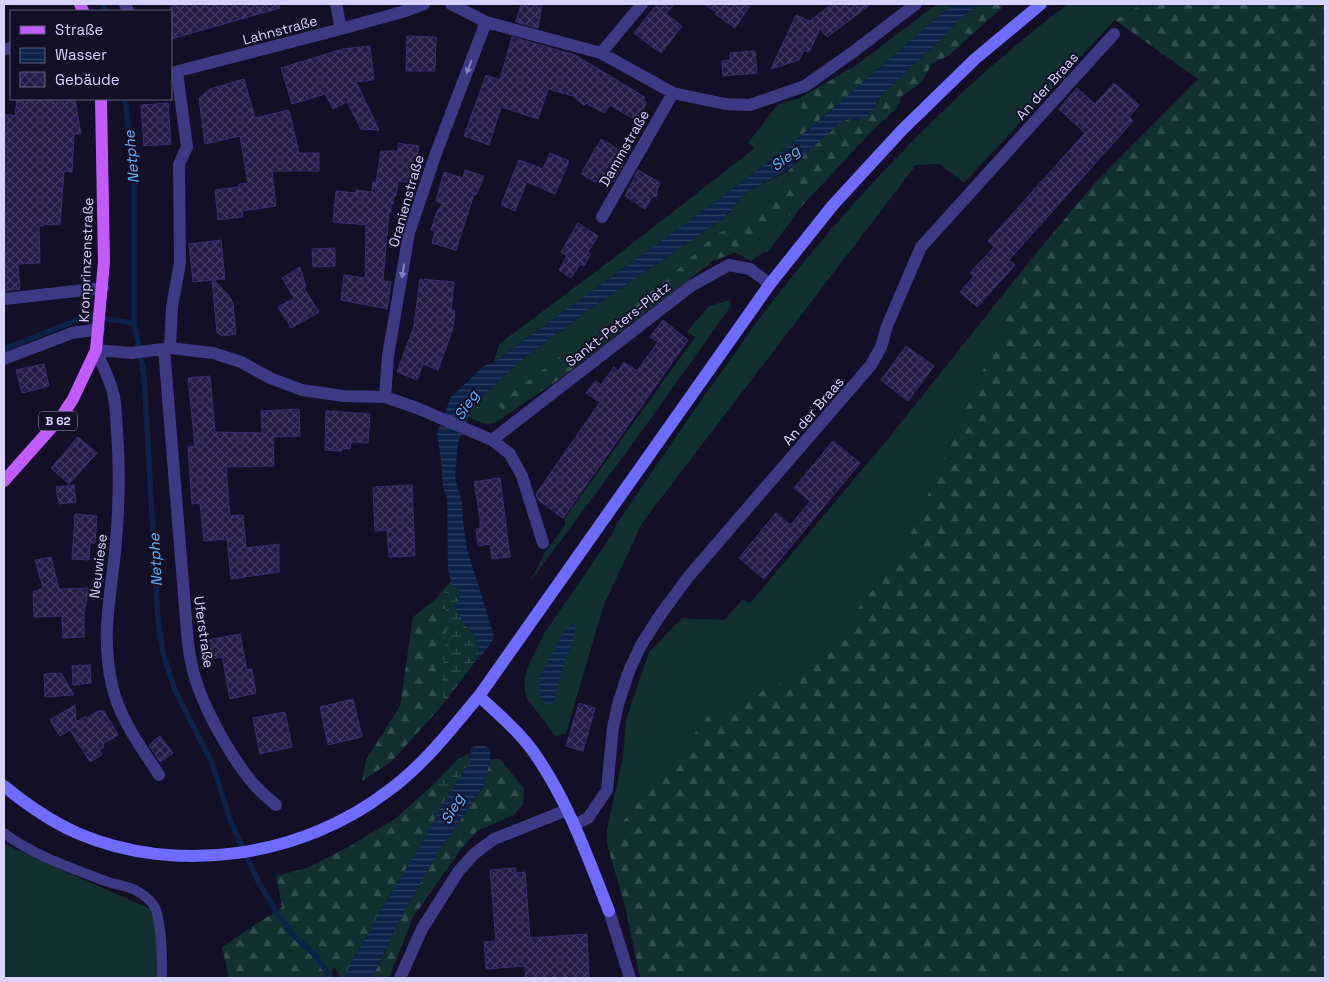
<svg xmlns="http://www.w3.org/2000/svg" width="1329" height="982" font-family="'Space Grotesk',sans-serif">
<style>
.grass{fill:#12302f}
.forest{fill:url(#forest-firs)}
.wetland{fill:url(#wetland-marsh)}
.water{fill:url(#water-rules)}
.pier{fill:#130f26}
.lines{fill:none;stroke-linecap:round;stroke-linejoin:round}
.stream{stroke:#0c2248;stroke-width:5.5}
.building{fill:url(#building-cross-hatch);stroke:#3b2d73}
.lane{stroke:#3d3a85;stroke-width:10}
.street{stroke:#3d3a85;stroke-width:12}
.secondary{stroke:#6f6bff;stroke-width:12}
.primary{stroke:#c25bff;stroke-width:12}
.oneway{fill:#837fbc}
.labels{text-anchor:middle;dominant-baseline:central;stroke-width:4;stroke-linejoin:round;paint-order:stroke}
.shield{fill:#130f26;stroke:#9e99be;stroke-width:1}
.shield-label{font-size:12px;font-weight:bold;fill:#d9d4ff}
.street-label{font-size:14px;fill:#d9d4ff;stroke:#130f26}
.water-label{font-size:15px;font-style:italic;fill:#62b6ff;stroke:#130f26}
</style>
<defs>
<pattern id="forest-firs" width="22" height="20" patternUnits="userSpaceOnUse" patternTransform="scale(1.25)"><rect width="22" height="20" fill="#12302f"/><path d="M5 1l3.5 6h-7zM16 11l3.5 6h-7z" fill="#344d4e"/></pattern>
<pattern id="wetland-marsh" width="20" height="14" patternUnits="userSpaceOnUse" patternTransform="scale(1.25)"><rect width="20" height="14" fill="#12302f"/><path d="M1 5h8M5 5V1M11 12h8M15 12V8" fill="none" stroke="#344d4e"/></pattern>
<pattern id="water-rules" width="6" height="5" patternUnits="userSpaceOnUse" patternTransform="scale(1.25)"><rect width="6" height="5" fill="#0c2248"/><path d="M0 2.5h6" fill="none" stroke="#2f4163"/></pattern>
<pattern id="building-cross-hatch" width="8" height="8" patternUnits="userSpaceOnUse" patternTransform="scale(1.25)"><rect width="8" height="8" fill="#241b47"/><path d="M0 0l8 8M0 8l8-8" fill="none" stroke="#433b63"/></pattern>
</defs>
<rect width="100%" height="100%" fill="#130f26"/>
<path class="grass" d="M937,4H953L868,78C870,71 870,67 865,62L855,66Z
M978,4H993L975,18H961Z
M1068,4H1142L1115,20L964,183L939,164L916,165L642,523L603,607L566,734L555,736L527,698C518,675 535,656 543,635L611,536L616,525C654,469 691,414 730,360C745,339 759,318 775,298C862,188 956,88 1068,4Z
M800,98C806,113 796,117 787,128L796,140L722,197L494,362L499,344L611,260L755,148L748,143L778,104Z
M788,171L782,186L762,212L715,235L664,282L621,311L498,404L508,414C491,427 488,426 468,417L475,403L524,358L584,313L724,218L745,193Z
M800,208L769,251L764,252L751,261L735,252L747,248Z
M1033,257L903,551L811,668L707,717L667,770L652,783L607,844V829L623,757L626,720L649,652L682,618L724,620L742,600L750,603L887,440Z
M730,300L731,306L631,446L530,582L544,554L565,525V518L695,337L687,332L709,306Z
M4,844L155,911L160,978H4Z"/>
<path class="forest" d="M993,4H1006L948,56L932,63L922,82L902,96L897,108L871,132L800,208L747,248L713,261L561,378L508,414L497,404L621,311L664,282L715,235L762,212L782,186L788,171L809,150L825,137L839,123L875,107L881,96L941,39L961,18H975Z
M1142,4H1325V978H640L626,910L607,844L652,782L667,770L707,717L811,668L903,551L1033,257L1094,184L1198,79L1115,20Z
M865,61C870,67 870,71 868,78L796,140L787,128C796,118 806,113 800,98L855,66Z
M444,589L447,624L441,691L445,702L391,762L362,781L366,760L400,706L413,617L437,598Z
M490,759H500L524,788L523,804L514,815L477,831L462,848L413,917L389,978H372L404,912L438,852L484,786Z
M436,782L442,805L427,834L377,917L343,978H341L334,967L329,978H229L222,947L282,907L276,876L307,868L352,845L396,818Z"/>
<path class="wetland" d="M451,581L459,589V601L463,622L475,636L479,648L478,658L445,702L441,691L447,624L444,589Z
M470,753V762L442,805L436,782L457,760Z"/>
<path class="water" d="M953,4H978L961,18L941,39L881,96L869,115L857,121L850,118L839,123L825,137L809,150L789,169L745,193L724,218L584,313L524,358L475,403L458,442L455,477L462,503L463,522L467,549L499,652L490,759L484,785L438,852L404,912L372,978H343L377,917L427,834L442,805L470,762L479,648L475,636L463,622L454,606L459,601V590L452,584L448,569L447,498L443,487L441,460L437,433L451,397L484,366L494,362L722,197L807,131Z
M573,624L575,626C576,638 568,652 564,664C559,677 558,690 553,703L546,704L539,694L540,676L566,628Z"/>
<path class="pier" d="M496,635L502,652L493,750L485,746H475L468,749L475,665Z"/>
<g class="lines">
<path class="stream" d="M103,4L106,11
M125,99L134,167V323L144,375L158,620L163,653L175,690L212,763L232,825L259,883L275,910L292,934L316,956L331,978
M4,349L87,316L134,323"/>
</g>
<path class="building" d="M171,4H279L280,8L171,39Z
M521,4H542L538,28L516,22Z
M657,4H674L666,14L682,26L661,53L634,33Z
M704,4H751L735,28L715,14L717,12Z
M832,4H871L827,37L820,29L809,52L804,50L799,60L771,69L796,15L810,21Z
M407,36L436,37L435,71H406Z
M512,37L575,55L645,97L643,100L647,102L638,118H632L610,105L604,113L586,103L584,106L573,96L548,89L538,119L501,107L489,145L464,136L486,75L500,80Z
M370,46L374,80L356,82L379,130L361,129L347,102L333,109L325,94L292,104L281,68L343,49Z
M755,51L757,73L723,76L722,61L730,60V53Z
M244,79L255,118L289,110L299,153H319V171H272L276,206L242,211L243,217L218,220L215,190L239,187V184L248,183L240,136L205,144L199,98L210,89Z
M1114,83L1139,105L1129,117L1133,121L1009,260L1015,265L977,307L960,292L974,276L970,273L994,247L988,241L1085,133L1059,109L1077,88L1095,104Z
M17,99H75L81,134H74L72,172L64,171L60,225L43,224V226H39L40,263L18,264L20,289L4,291V114L15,116Z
M168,103L171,144L144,146L141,105Z
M601,139L619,150L614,159L617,158L624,162L613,182L603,176L599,184L581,174Z
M398,143L419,146L413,183L398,181L396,196H394L393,204H391V212H389L383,281L391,282L387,309L341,300L344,275L365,278L366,225L333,222L336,191L356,193V190L372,192L373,182L376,183L381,151H398Z
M550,153L569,161L555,194L527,182L515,211L501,205L519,160L543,169Z
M465,170L484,176L476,195L474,194L456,250L432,243L435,231L431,230L437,211L443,204L436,201L444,172L463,178Z
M638,170L660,183L657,190V196L652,197L645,209L625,196Z
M578,223L598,236L588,252L591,254L584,266L580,264L571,278L559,270L567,256L561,252Z
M221,240L225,279L214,280L230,297L233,303L236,334L223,336L217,333L212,280L193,282L189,244Z
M335,248V266L313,267L312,249Z
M300,267L306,287L304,288L319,312L291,328L278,307L294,298L282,278Z
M420,279L454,282L451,310L455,311L453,328L438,370L423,364L417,380L397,372L414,326Z
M663,320L688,340L563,518L538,500L536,494L600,402L586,393L595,381L601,385L614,367L618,371L624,362L637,371L658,342L650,337Z
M906,346L934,366L908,401L881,380Z
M44,364L49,386L22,393L16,370Z
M210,376L215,432L262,433L261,411L299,409L300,436L273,437L274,466L226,467L230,516L243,515L246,548L279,544V572L231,579L227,539L204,541L200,503L192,504L188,447L195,446L188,378Z
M326,411L370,414L368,443L351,442L350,449L342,448V451L325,450Z
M78,437L97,453L69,484L51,468Z
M833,441L860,463L764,579L739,558L776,513L791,525L810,501L794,488Z
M500,478L510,557L492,559L490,544L478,546L476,529L480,528V518L474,482Z
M74,485L76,502L59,504L56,487Z
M412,485L415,556L389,557L387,530L375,531L373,487Z
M75,514L97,516L95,543H90L89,560L72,559Z
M51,557L59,589L89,588L84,613V637L63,638L62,616L34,617L33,592L43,588L35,560Z
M240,634L247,670L252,669L256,693L230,699L222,657L210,659L207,640Z
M90,665L91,683L73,685L72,666Z
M61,673L74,695L45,697L44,674Z
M353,699L362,737L328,745L320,707Z
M579,703L595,708L583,751L566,746Z
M75,705L76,722L86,716L87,718L98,711H104L118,735L103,744L104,747L99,750L102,755L90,762L70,730L60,736L50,720Z
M285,712L292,747L260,754L253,718Z
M160,736L173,753L160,762L149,745Z
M515,868L516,873L525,872L530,938L587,934L589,978H525V966L486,969L484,942L496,941L490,870Z"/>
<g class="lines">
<path class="lane" d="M4,833C34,856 72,868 108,882C117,885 128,886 137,891C144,895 153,902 156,910C162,928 162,958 162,978"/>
<path class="street" d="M125,4L128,11
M336,4L341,29
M451,4L486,22L601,53L673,93L725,104L750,105L805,86L853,52L916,4
M4,49L11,48
M601,53L642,4
M171,73L341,29L402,12L424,4
M602,217L673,93
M4,299L103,288
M170,348L172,307L180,263L179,164L187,147L177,72
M164,349L187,632C188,643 189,655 192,666C200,703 228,752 251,781C258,790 268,798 276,805
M4,359L72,333L99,329
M385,397L388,356L409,233L436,153L486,22
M492,440L691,286L729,265L750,269L770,284
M159,775C141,747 119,718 112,685C101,637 110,600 115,552C119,512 120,472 117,431C116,420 116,407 114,397C111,381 102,365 96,350L132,353L170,348L213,353L241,362L270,378L302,390L343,396L385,397L417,408L492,440L510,454L522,476L543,543
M574,825L588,818L607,790L613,727L619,701L629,671L641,645L661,614L689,576L871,365L881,347L887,326L921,247L1114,34
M609,911L630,978
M400,978L422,929L458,872L474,854L494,839L567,810"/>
<path class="secondary" d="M479,696C499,715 522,734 537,757C569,804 588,858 609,911
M4,786C26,804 50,821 77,833C177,876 302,857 388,791C424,765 451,729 479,696L770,284L833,205L902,130L975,59L1041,4"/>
<path class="primary" d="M80,4L83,11
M4,481L61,417L73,399L96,350L104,262L101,99"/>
</g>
<defs><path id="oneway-solid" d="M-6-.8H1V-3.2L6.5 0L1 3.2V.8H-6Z" transform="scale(1.25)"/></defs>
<g class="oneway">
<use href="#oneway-solid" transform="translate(469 67) rotate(111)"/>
<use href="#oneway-solid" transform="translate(403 271) rotate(100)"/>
</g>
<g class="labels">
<rect class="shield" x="39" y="411.5" width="38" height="19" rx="4"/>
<g class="shield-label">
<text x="58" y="421">B 62</text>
</g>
<g class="street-label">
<text transform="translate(280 30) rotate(-15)">Lahnstraße</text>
<text transform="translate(1047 86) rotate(-48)">An der Braas</text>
<text transform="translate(624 148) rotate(-60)">Dammstraße</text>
<text transform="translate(406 201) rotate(-74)">Oranienstraße</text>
<text transform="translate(86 260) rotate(-88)">Kronprinzenstraße</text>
<text transform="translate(618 324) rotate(-38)">Sankt-Peters-Platz</text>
<text transform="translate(813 411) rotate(-49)">An der Braas</text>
<text transform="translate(98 566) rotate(-83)">Neuwiese</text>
<text transform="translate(204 632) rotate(82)">Uferstraße</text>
</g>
<g class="water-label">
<text transform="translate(131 157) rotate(-95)">Netphe</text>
<text transform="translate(785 158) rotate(-37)">Sieg</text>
<text transform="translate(466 405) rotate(-57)">Sieg</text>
<text transform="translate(155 560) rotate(-93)">Netphe</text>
<text transform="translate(452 809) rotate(-62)">Sieg</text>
</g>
</g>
<rect width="1329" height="982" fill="none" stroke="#d9d4ff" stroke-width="10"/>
<rect x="10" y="10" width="162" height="90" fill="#130f26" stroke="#625e7d"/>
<rect x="20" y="26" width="25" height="8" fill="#c25bff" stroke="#625e7d"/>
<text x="55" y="35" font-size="15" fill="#d9d4ff">Straße</text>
<rect x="20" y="48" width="25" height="15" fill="url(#water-rules)" stroke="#625e7d"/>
<text x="55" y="60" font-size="15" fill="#d9d4ff">Wasser</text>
<rect x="20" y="72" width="25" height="15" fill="url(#building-cross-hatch)" stroke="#625e7d"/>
<text x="55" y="85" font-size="15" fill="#d9d4ff">Gebäude</text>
</svg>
